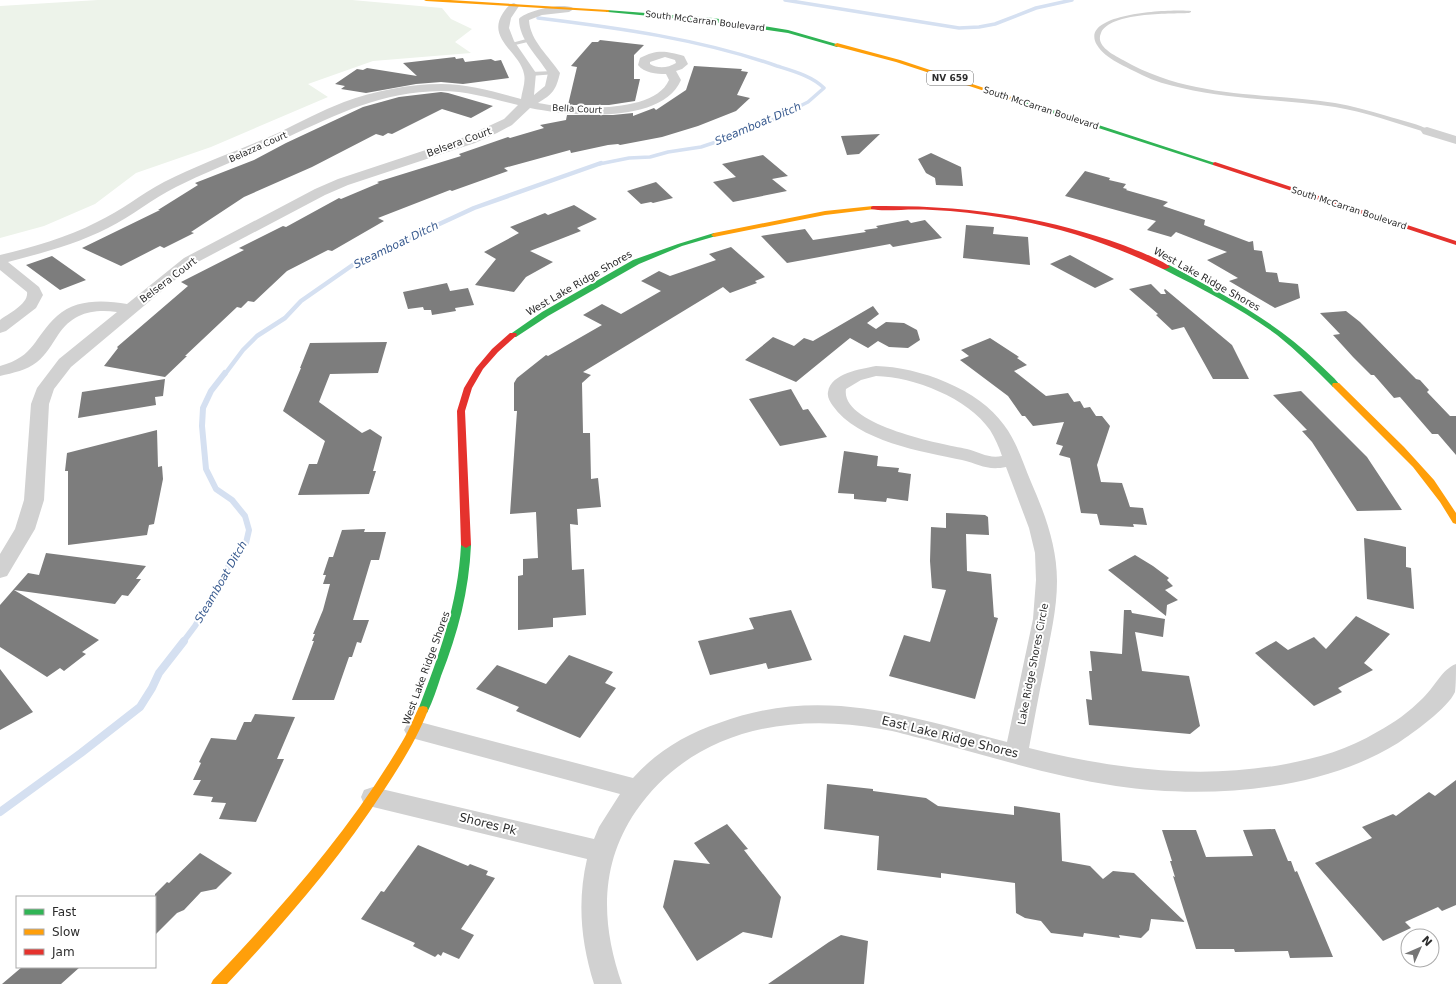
<svg xmlns="http://www.w3.org/2000/svg" width="1456" height="984" font-family="'DejaVu Sans',sans-serif">
<style>
.green{fill:#edf3ea}
.lines{fill:none;stroke-linecap:round;stroke-linejoin:round}
.stream-far3{stroke:#d5e0f1;stroke-width:3.5}
.stream-far2{stroke:#d5e0f1;stroke-width:4.5}
.stream-far1{stroke:#d5e0f1;stroke-width:6}
.stream{stroke:#d5e0f1;stroke-width:8}
.building{fill:#7d7d7d}
.lane{fill:#d1d1d1;fill-rule:evenodd}
.street{fill:#d1d1d1;fill-rule:evenodd}
.fast{fill:#30b455;fill-rule:evenodd}
.slow{fill:#ff9f0a;fill-rule:evenodd}
.jam{fill:#e5322d;fill-rule:evenodd}
.labels{text-anchor:middle;dominant-baseline:central;stroke-width:4;stroke-linejoin:round;paint-order:stroke}
.far-street-label{font-size:9px;fill:#2c2c2c;stroke:#fff}
.shield{fill:#fff;stroke:#6b6b6b;stroke-width:1}
.shield-label{font-size:9px;font-weight:bold;fill:#2c2c2c}
.street-label{font-size:10px;fill:#2c2c2c;stroke:#fff}
.water-label{font-size:11px;font-style:italic;fill:#385a8f;stroke:#fff}
.near-street-label{font-size:12px;fill:#2c2c2c;stroke:#fff}
</style>
<rect width="100%" height="100%" fill="#fff"/>
<path class="green" d="M98,0H352L442,8L451,19L472,29L455,42L471,53L373,61L308,84L328,97L211,147L136,173L95,204L44,226L0,238V6Z"/>
<g class="lines">
<path class="stream-far3" d="M785,0L959,28L979,27L995,24L1036,8L1072,0
M538,18C619,28 700,39 777,66C793,71 812,76 824,88L808,102L760,126L737,135L701,147L668,152L650,157L629,158L599,164"/>
<path class="stream-far2" d="M225,374L243,350L257,336L285,318L301,301L357,262L474,208L601,163"/>
<path class="stream-far1" d="M183,642L195,626L221,583L229,565L246,543L249,530L245,516L232,500L216,489L206,469L202,426L203,408L211,391L225,373"/>
<path class="stream" d="M0,812L81,753L140,707L152,688L159,673L184,641"/>
</g>
<path class="building" d="M600,40L644,45L634,55V79H640L635,101L609,105H568L577,67L571,66L592,42H598Z
M455,57L456,59L463,58L465,62L491,59L495,61L501,60L509,78L463,84L441,82L416,84L366,93L341,89L345,86L335,84L357,69L363,70L367,68L417,76L403,63Z
M694,66L742,69L741,71L748,72L737,95L750,98L736,111L698,126L662,137L620,145L618,144L608,145L571,153L570,150L504,168L508,171L452,191L450,190L378,218L384,221L332,251L328,250L287,271L254,302L248,301L241,308L237,307L185,356H187L165,377L104,366L118,348L117,347L188,286L181,282L244,250L239,248L283,226L286,227L339,198L341,199L379,183L377,182L461,156L459,154L508,137L510,138L544,128L540,125L566,120L567,115H613L633,113V116L654,108L656,110L686,90Z
M441,92L448,93L493,106L471,118L442,109L392,134L388,133L383,136L376,134L312,167L244,197L191,232L194,233L164,248L160,246L121,266L82,248L160,210H158L198,185L195,183L254,160L286,143L363,107L399,97Z
M880,134L859,154L847,155L841,136Z
M931,153L961,167L963,186L936,185L935,178L926,173L918,159Z
M763,155L788,176L772,179L787,191L733,202L713,182L736,177L722,164Z
M1085,171L1110,178L1109,180L1126,184L1123,188L1127,189L1126,190L1168,202L1163,206L1205,220L1204,225L1249,242L1253,241L1254,250L1262,251L1266,272L1277,273L1279,282L1298,284L1300,298L1275,308L1229,281L1238,278L1207,260L1227,252L1176,232L1171,237L1147,230L1156,221L1065,196Z
M656,182L673,198L653,203L651,202L641,204L627,191Z
M574,205L597,219L577,228L581,231L530,251L553,262L526,277L514,292L475,285L496,259L484,252L519,233L510,227L545,213L548,215Z
M908,220L911,223L925,220L942,238L893,247L890,244L787,263L761,236L805,229L813,240L866,232L864,230L878,228L876,226Z
M966,225L994,227L993,234L1028,237L1030,265L963,258Z
M731,247L765,277L755,281L757,283L730,293L723,287L583,372L591,375L582,383L583,433H590L591,479L598,478L601,507L577,509L578,525L570,524L572,570L584,569L586,615L553,618V627L518,630V576L523,575V559L538,558L536,512L510,514L517,411H514V383L517,378L546,355L548,356L602,325L583,315L602,304L621,314L661,291L641,281L659,271L670,276L716,260L709,254Z
M1070,255L1114,279L1095,288L1050,264Z
M52,256L86,280L60,290L26,265Z
M447,283L450,291L468,288L474,305L455,308L456,311L432,315L431,310H424L423,307L408,309L403,292Z
M1151,284L1161,294H1166L1164,290L1165,289L1232,345L1249,379H1213L1184,327L1172,330L1156,315L1158,314L1129,289Z
M873,306L879,314L867,323L876,329L886,322L904,323L917,330L920,340L908,348L889,347L878,341L868,348L850,338L796,382L745,360L773,337L794,346L804,338L813,341Z
M1346,311L1360,322L1416,379L1420,380L1429,390L1427,392L1450,416H1456V455L1438,434H1432L1400,397L1394,398L1374,375H1371L1353,357L1333,335L1340,334L1320,313Z
M990,338L1019,357L1017,358L1027,365L1014,371L1046,396L1068,393L1074,402L1080,401L1084,408L1090,407L1096,416H1102L1110,426L1097,465L1101,482L1122,483L1130,507L1143,508L1147,525L1133,524L1134,527L1100,525L1097,514L1081,513L1070,458L1059,455L1063,446L1056,444L1064,422L1033,426L1025,416H1022L1008,396L960,360L969,356L961,350Z
M387,342L378,373L330,374L319,402L362,433L370,429L382,437L373,471H376L369,494L298,495L309,464H317L325,441L283,411L301,368H300L310,343Z
M165,379L163,396L155,397L156,405L78,418L82,392Z
M791,389L803,410L808,409L827,437L780,446L749,399Z
M1301,391L1367,457L1402,510L1357,511L1312,442L1302,431L1307,430L1273,395Z
M157,430L158,467L162,466L163,479L154,524L149,525L147,535L68,545V471H65L67,453Z
M844,451L878,456L877,466L899,468L898,472L911,474L908,501L887,498L886,502L854,499V494L838,493Z
M946,513L985,515L988,517L989,535L966,534L967,571L991,574L994,617L998,618L975,699L889,676L904,635L930,642L946,590L932,588L930,561L931,527L946,528Z
M365,529L364,532H386L379,560H371L353,620H369L361,643L357,642L352,657H349L334,700H292L314,641H312L315,634H313L323,610L330,584H323L326,575H323L329,557H333L342,530Z
M1364,538L1406,547V567L1411,568L1414,609L1367,599Z
M46,553L146,566L136,579H141L128,596L122,595L115,604L14,590L99,640L82,652L86,654L64,671L60,668L47,677L0,647V605L28,573L39,575Z
M1135,555L1153,566L1169,578L1167,580L1173,586L1165,590L1178,600L1167,605L1166,616L1108,570Z
M791,610L812,660L768,669L766,663L710,675L698,641L754,629L749,618Z
M1124,610H1131L1132,613L1165,619L1163,637L1135,632L1142,671L1189,676L1200,726L1190,734L1089,725L1086,699L1092,700L1089,671H1092L1090,651L1122,654Z
M1356,616L1390,634L1364,663L1373,670L1338,688L1342,692L1314,706L1255,653L1276,641L1288,650L1314,637L1326,649Z
M569,655L613,672L605,683L616,688L580,738L516,711L519,707L476,689L497,665L546,684Z
M0,669L33,712L0,730Z
M255,714L295,717L277,759H284L256,822L219,819L226,803L211,802L213,797L193,795L201,780H193L201,763L199,762L211,738L236,740L244,722H251Z
M1456,780V905L1442,911L1438,907L1405,922L1411,928L1383,941L1315,863L1372,838L1362,827L1393,814L1396,816L1429,792L1435,796Z
M827,784L873,789V791L926,798L938,806L1014,815V806L1060,813L1062,861L1090,866L1103,879L1113,871L1134,873L1185,922L1151,919L1149,930L1141,938L1119,935L1120,938L1084,933L1083,937L1051,933L1041,921L1025,918L1016,913L1015,883L941,873V878L877,870L879,836L824,829Z
M727,824L748,849L744,850L781,897L772,938L743,932L697,961L663,907L674,860L710,864L694,843Z
M1275,829L1288,861H1291L1295,872L1297,871L1333,957L1290,958L1288,951L1235,952L1234,949H1196L1173,876L1175,877L1170,861H1172L1162,830H1196L1206,857L1253,856L1243,830Z
M418,845L468,866L470,864L488,871L486,875L495,878L461,929L474,935L459,959L443,952L441,956L438,954L435,957L413,946L415,943L361,919L381,891L384,892Z
M200,853L232,873L216,889L201,892L184,910L177,913L155,935V894L167,882L169,883Z
M841,935L868,941L864,984H768L829,942Z
M22,967H80L61,984H2Z"/>
<g class="lines">
<path class="lane" d="M1191,11V12L1189,13C1169,14 1110,12 1101,33C1095,46 1114,55 1123,60C1191,99 1260,92 1335,103C1352,106 1370,111 1387,116C1399,120 1421,124 1430,131L1425,132C1395,123 1366,112 1335,107C1284,99 1232,100 1182,88C1168,85 1154,81 1142,75C1127,67 1105,59 1097,45C1077,12 1175,9 1191,11Z
M530,38L533,40L532,41L511,46L508,44Z
M554,71L556,72V74L530,76L527,74L530,72Z"/>
<path class="street" d="M514,3L519,6L511,18L509,28L514,41L536,73L534,95L545,86L548,73C538,56 519,40 519,19C525,11 567,1 574,9L569,12L542,15L529,20C530,41 550,57 560,73C556,90 553,94 538,103C569,109 654,115 669,80L666,74C656,74 644,73 638,65L640,58C657,49 666,51 684,56L688,64L682,69L676,71L681,80C662,125 568,116 530,108L512,125L497,133L475,143L348,185L325,195L194,264L71,367L54,389L49,404L44,500L35,529L7,576L0,578V554L15,529L24,500L31,404L37,388L59,359L117,312C92,309 73,313 58,335C52,344 46,355 37,362C27,370 13,373 0,376V366C36,356 33,338 57,316C76,299 103,300 127,304L184,258L315,189L338,179L465,137L504,119L518,105C493,99 468,91 441,91C381,92 340,113 286,138C250,155 212,169 176,187C152,199 132,216 108,228C77,244 42,253 8,262L39,287L43,295L36,308L6,331L0,333V320C8,314 29,304 27,292L0,270V255C33,247 66,238 97,222C121,211 141,194 164,182C201,163 240,150 278,133C300,122 321,111 344,102C374,91 409,84 441,84C469,84 495,92 521,99C522,91 526,82 524,74C520,52 486,39 503,13C506,9 509,4 514,3ZM665,57L675,60L676,63C668,68 658,69 650,64V62Z
M1427,127L1456,136V144L1423,134L1421,131L1423,128Z
M876,366C919,367 979,389 1004,425C1017,442 1023,463 1031,482C1045,514 1057,546 1057,581C1057,610 1050,637 1045,665C1039,693 1034,721 1029,748C1114,769 1200,780 1286,764C1318,758 1349,749 1377,732C1394,723 1409,712 1423,698C1434,688 1442,669 1456,664C1456,672 1456,685 1455,692C1448,708 1413,733 1398,743C1320,792 1205,799 1116,786C1051,776 988,756 924,739C910,736 896,731 881,729C789,712 692,730 636,811C599,865 601,924 622,984H594C581,942 577,902 587,859L373,807L364,804L361,797L364,790L373,787L594,839L599,827L620,794L408,737L404,730L408,723L416,721L633,778C656,752 686,734 719,723C821,685 907,716 1007,742L1033,619L1036,580L1035,553L1029,528L1006,467C987,471 979,464 962,460C923,452 857,441 833,406C830,402 827,397 828,392C831,373 861,369 876,366ZM876,376C914,377 968,398 990,430C995,438 999,447 1002,456C989,459 979,452 967,449C941,444 840,425 846,389L861,380Z"/>
<path class="fast" d="M606,10L713,18L788,30L840,45L837,47L788,33L713,22L608,12H606Z
M1021,101H1025L1218,164L1213,165L1021,103Z
M714,233L717,235L716,236L682,246L639,264L548,316L516,337H510L509,335L542,312L633,260L678,244Z
M1163,265H1169C1221,293 1273,320 1316,361C1324,369 1333,376 1340,385L1339,387H1333C1315,369 1297,351 1277,335C1242,309 1202,289 1163,269Z
M466,542L471,545C469,591 458,633 441,676C437,688 433,701 427,713L423,714L419,713L418,710C439,656 458,604 461,545Z"/>
<path class="slow" d="M424,0H450L608,10L610,11L608,12L426,1Z
M837,43L900,60L1026,102L1021,103L896,62L835,46L834,45Z
M873,206L875,207V209L825,215L714,237L711,235L714,233L825,211Z
M1333,383H1339L1404,447L1434,480L1456,513V524L1453,523L1440,502L1413,467L1333,387L1332,385Z
M423,706L427,707L428,710C417,739 401,764 384,790C339,860 284,923 227,984H211L213,980C283,906 350,830 402,742C409,731 413,719 419,707Z"/>
<path class="jam" d="M1215,162L1456,241V245L1213,165V163Z
M873,206C960,205 1041,215 1123,245C1135,250 1161,259 1170,267L1166,269H1163C1092,235 1029,218 950,211C934,210 917,209 901,210C891,210 880,211 871,209V207Z
M510,333H516L517,335L498,352L483,369L472,388L465,411L471,545L466,548L461,545L457,411L464,388L476,368L492,349Z"/>
</g>
<g class="labels">
<g class="far-street-label">
<text transform="translate(705 21) rotate(7)">South McCarran Boulevard</text>
<text transform="translate(1041 108) rotate(18)">South McCarran Boulevard</text>
<text transform="translate(577 109) rotate(3)">Bella Court</text>
<text transform="translate(258 147) rotate(-24)">Belazza Court</text>
<text transform="translate(1349 208) rotate(18)">South McCarran Boulevard</text>
</g>
<rect class="shield" x="927" y="71" width="46" height="14" rx="3"/>
<g class="shield-label">
<text x="950" y="78">NV 659</text>
</g>
<g class="street-label">
<text transform="translate(459 142) rotate(-20)">Belsera Court</text>
<text transform="translate(1207 279) rotate(29)">West Lake Ridge Shores</text>
<text transform="translate(168 280) rotate(-37)">Belsera Court</text>
<text transform="translate(579 283) rotate(-30)">West Lake Ridge Shores</text>
<text transform="translate(1033 664) rotate(-79)">Lake Ridge Shores Circle</text>
<text transform="translate(426 668) rotate(-70)">West Lake Ridge Shores</text>
</g>
<g class="water-label">
<text transform="translate(758 124) rotate(-23)">Steamboat Ditch</text>
<text transform="translate(396 245) rotate(-26)">Steamboat Ditch</text>
<text transform="translate(221 582) rotate(-60)">Steamboat Ditch</text>
</g>
<g class="near-street-label">
<text transform="translate(950 737) rotate(14)">East Lake Ridge Shores</text>
<text transform="translate(488 824) rotate(14)">Shores Pk</text>
</g>
</g>
<rect x="16" y="896" width="140" height="72" fill="#ffffff" stroke="#ababab"/>
<rect x="24" y="909" width="20" height="6" fill="#30b455" stroke="#ababab"/>
<text x="52" y="916" font-size="12" fill="#2c2c2c">Fast</text>
<rect x="24" y="929" width="20" height="6" fill="#ff9f0a" stroke="#ababab"/>
<text x="52" y="936" font-size="12" fill="#2c2c2c">Slow</text>
<rect x="24" y="949" width="20" height="6" fill="#e5322d" stroke="#ababab"/>
<text x="52" y="956" font-size="12" fill="#2c2c2c">Jam</text>
<g transform="translate(1420 948) rotate(45)"><circle r="19" fill="#ffffff" stroke="#ababab"/>
<path d="M0-3L7 15L0 10L-7 15Z" fill="#767676"/>
<text y="-6" font-size="11" font-weight="bold" text-anchor="middle" fill="#2c2c2c">N</text>
</g>
</svg>
